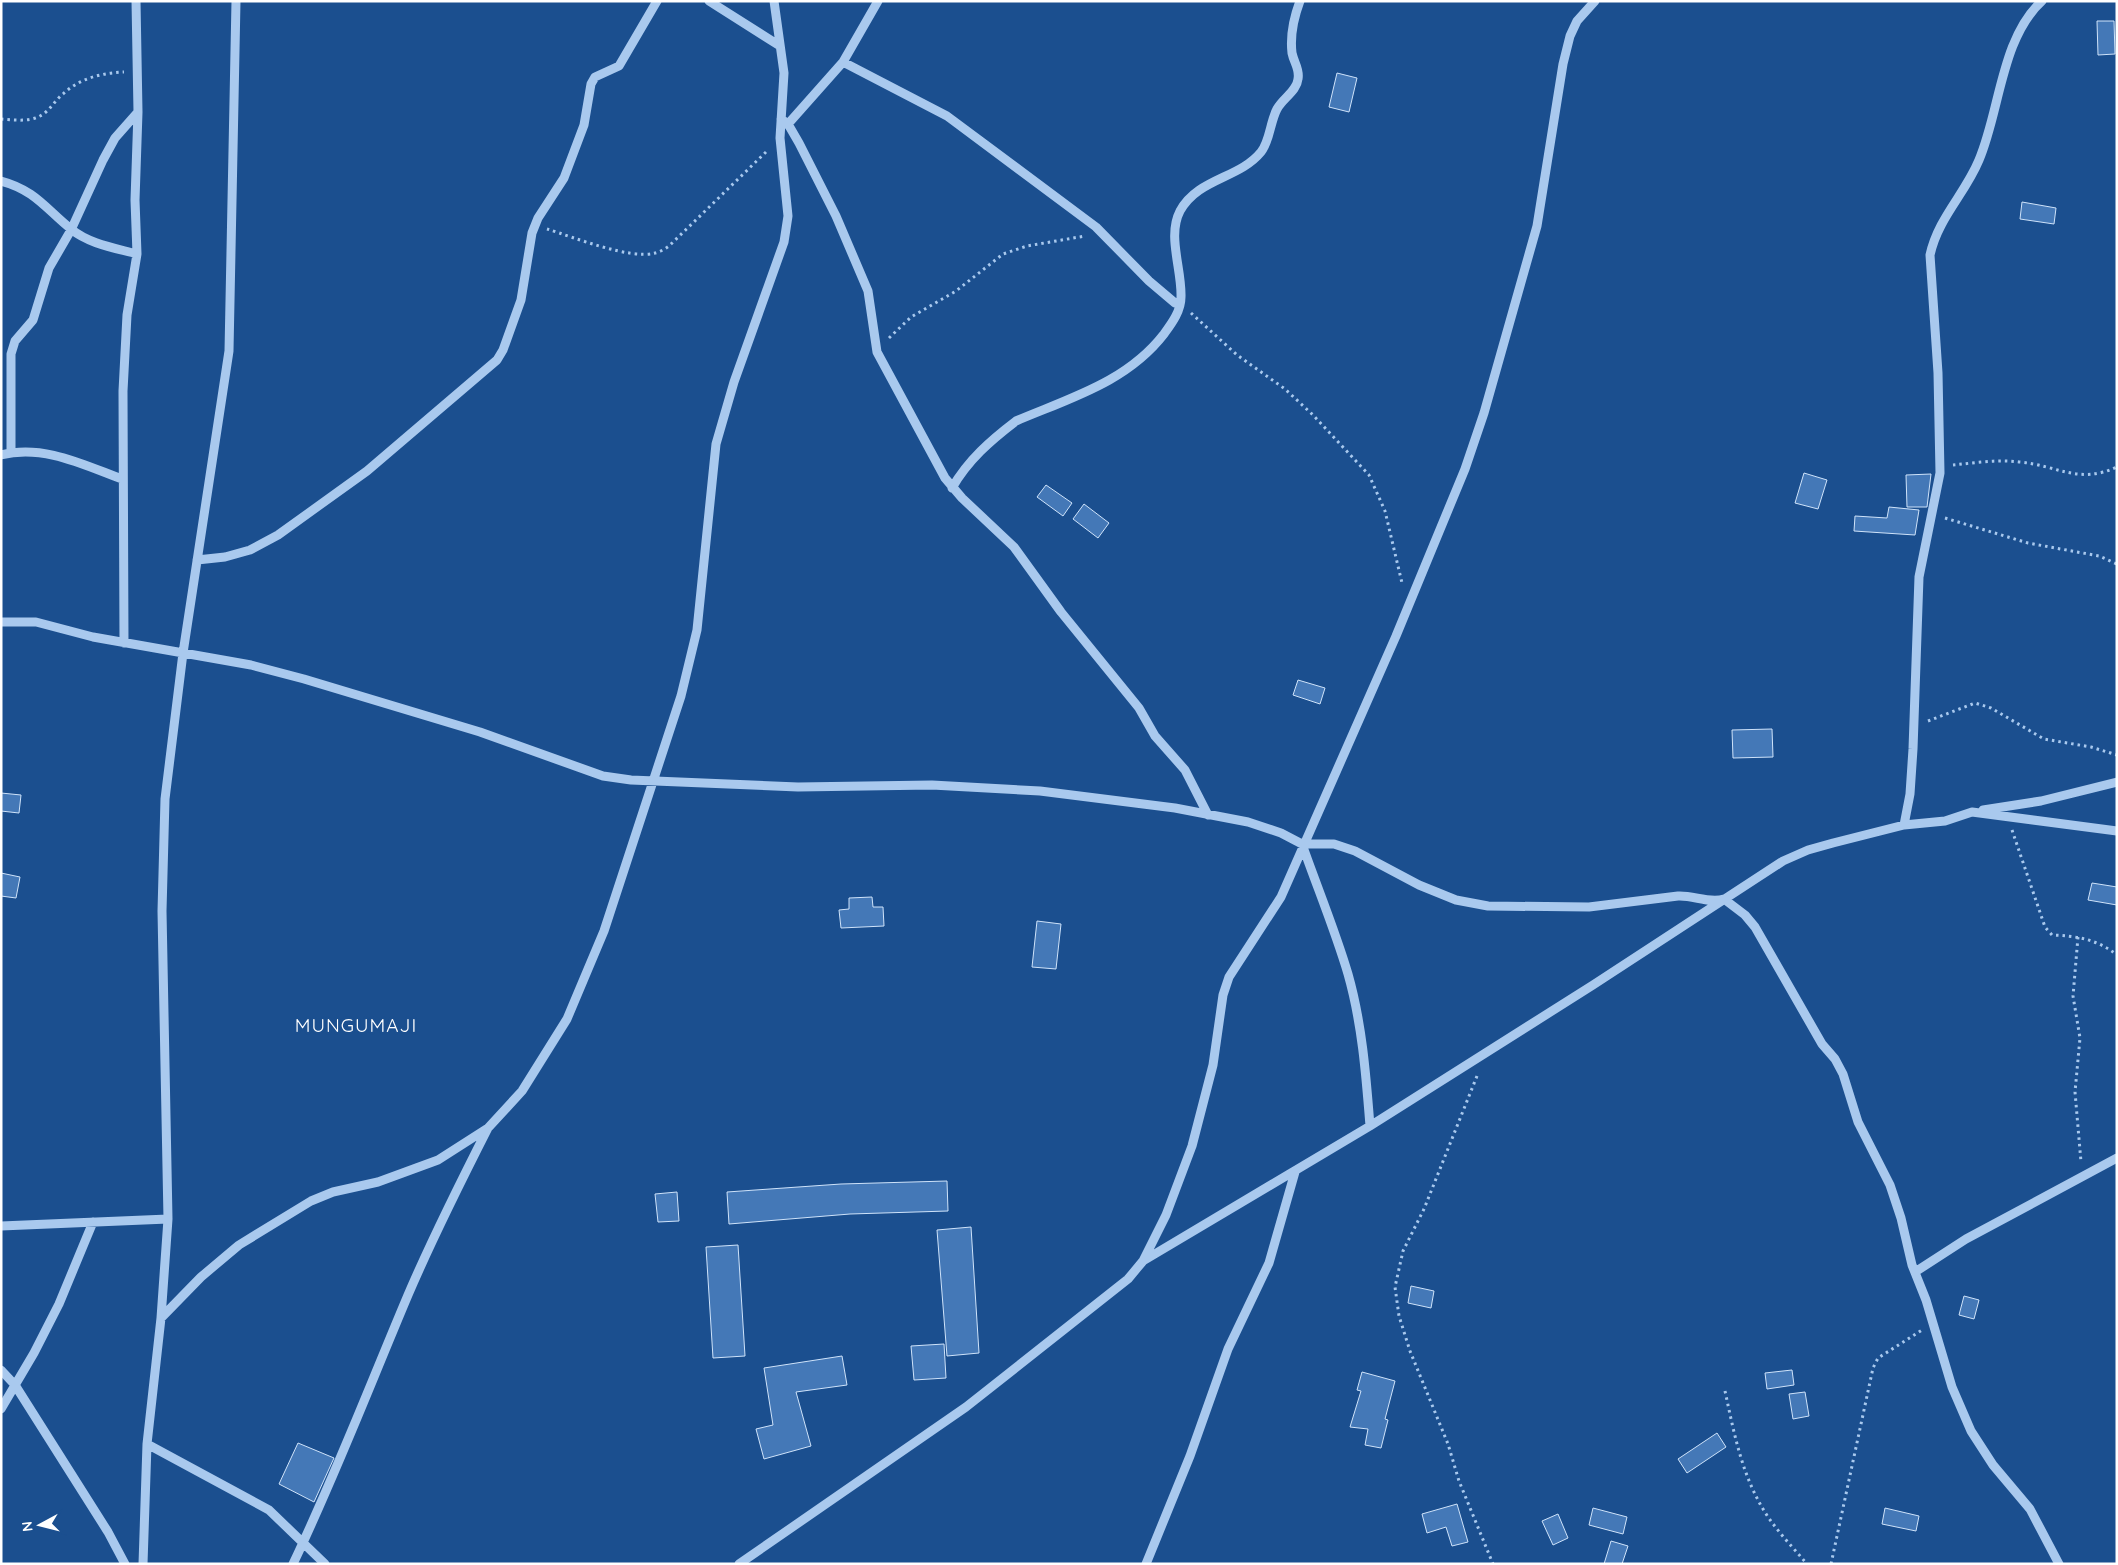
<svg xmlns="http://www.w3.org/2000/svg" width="2118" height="1565" font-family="Quicksand,sans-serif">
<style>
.building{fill:#4478b7;stroke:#cfe3fa}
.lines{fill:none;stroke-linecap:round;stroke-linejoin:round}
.path{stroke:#a9c9ee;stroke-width:3;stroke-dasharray:2.5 4;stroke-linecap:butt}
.minor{stroke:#a9c9ee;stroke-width:9}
.labels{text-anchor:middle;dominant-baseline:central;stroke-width:5;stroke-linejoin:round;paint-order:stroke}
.quarter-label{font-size:19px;letter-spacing:1px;fill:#fff;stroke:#1b4f8f}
</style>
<rect width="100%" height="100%" fill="#1b4f8f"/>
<path class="building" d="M2097,21H2114L2115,54L2098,55Z
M1337,73L1357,78L1349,112L1329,107Z
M2022,202L2056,208L2054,224L2020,219Z
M1804,473L1827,480L1818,509L1795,503Z
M1931,474L1927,507H1907L1906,475Z
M1046,485L1072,503L1063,516L1037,497Z
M1084,504L1109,523L1098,538L1073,519Z
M1889,507L1919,510L1915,535L1854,531L1855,516L1887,518Z
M1298,680L1325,688L1320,704L1293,695Z
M1772,729L1773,757L1733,758L1732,730Z
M1,793L21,795L19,813L1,811Z
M1,873L20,877L16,898L1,896Z
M2092,883L2117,887V905L2088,900Z
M872,897L873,907H883L884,926L841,928L839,910L849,909V898Z
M1037,921L1061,924L1056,969L1032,967Z
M947,1181L948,1211L850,1214L729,1224L727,1192L841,1184Z
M677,1192L679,1221L658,1222L655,1194Z
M971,1227L979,1353L947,1356L937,1230Z
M738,1245L745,1356L713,1358L706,1247Z
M1411,1286L1434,1291L1431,1308L1408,1303Z
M1964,1296L1979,1300L1974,1319L1959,1315Z
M944,1344L946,1378L914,1380L911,1346Z
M842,1356L847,1385L796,1392L811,1446L764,1459L756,1429L773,1425L764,1368Z
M1792,1370L1794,1385L1767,1389L1765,1373Z
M1362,1372L1395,1381L1385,1419L1388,1420L1381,1448L1365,1445L1368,1429L1350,1427L1361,1391L1357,1390Z
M1805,1392L1809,1416L1793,1419L1789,1394Z
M1717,1433L1726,1447L1687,1473L1678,1459Z
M298,1443L334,1458L314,1502L279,1484Z
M1457,1504L1468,1542L1452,1546L1446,1527L1427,1533L1422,1514Z
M1593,1508L1627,1517L1623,1534L1589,1525Z
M1885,1508L1919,1516L1916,1531L1882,1524Z
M1558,1514L1568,1538L1553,1545L1542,1521Z
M1611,1541L1628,1546L1622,1564H1604Z"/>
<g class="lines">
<path class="path" d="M1,119C13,120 29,122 40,116C49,112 55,100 63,94C80,78 102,73 124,72
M547,229C573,237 630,260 655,253C660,252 665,249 669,246L767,151
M1191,313L1237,355L1285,389L1313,415L1369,475L1385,511L1402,583
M889,338L911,317L956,291L1003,254L1027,246L1085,236
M1953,465C1974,463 1997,459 2019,462C2057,465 2078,485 2117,467
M1945,518L2028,543L2099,556L2117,564
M1928,721L1975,703L1991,708L2044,739L2091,747L2117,755
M2012,830L2045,927L2052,935C2076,936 2097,939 2117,955
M2078,937L2073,996L2080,1038L2075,1092L2081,1162
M1477,1076L1424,1209L1403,1251L1395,1287L1399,1316L1410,1351L1448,1444L1459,1481L1493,1564
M1725,1391C1733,1428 1740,1466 1758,1500C1770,1524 1790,1544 1807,1564
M1831,1564L1873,1368L1878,1358L1922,1330"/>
<path class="minor" d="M709,1L780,46
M843,62L947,116L1096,227L1149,281L1175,303H1180
M781,119L788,124L799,143L836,216L868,291L877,352L945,478L962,498L1014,547L1061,612L1139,708L1155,736L1185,770L1208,815
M788,124L843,62L878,1
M1,181C35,190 46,209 71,229C89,244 115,248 137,254
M11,452V354L15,341L33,320L49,268L71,230L103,160L115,138L138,112
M1,455C43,444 84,465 122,479
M952,488C968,460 991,440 1016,421C1070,398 1127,382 1164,334C1172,323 1181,311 1181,297C1182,269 1167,236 1180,211C1198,178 1239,179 1261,152C1270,141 1270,122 1277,109C1283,98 1297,91 1298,79C1300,69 1294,63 1292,53C1290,36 1294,17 1300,1
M197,560L225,557L250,550L278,535L367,471L497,360L503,350L521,300L532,233L538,218L564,178L584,125L591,84L595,77L619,66L657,1
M1,622H36L93,637L251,665L304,679L480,732L603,776L631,780L798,787L932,785L1040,791L1175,808L1248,822L1281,833L1302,844H1334L1355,851L1419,885L1456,900L1488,906L1589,907L1678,896C1693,895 1710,904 1724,899L1745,915L1755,927L1822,1044L1835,1059L1843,1074L1858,1122L1890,1185L1901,1218L1912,1265L1926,1300L1952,1387L1971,1431L1993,1465L2030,1509L2059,1564
M124,643L123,391L127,315L137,254L135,200L138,112L136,1
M1983,810L2041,801L2117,782
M1904,825L1910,794L1913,749L1919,577L1940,473L1938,373L1930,255C1938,218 1965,194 1979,160C2000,111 2001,38 2042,1
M1302,844C1317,887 1335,930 1348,974C1362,1023 1366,1075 1370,1126
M1,1226L168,1219
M1143,1261L1166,1215L1192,1146L1213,1065L1223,995L1229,977L1281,897L1396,636L1465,469L1484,413L1537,226L1563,64L1570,36L1577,21L1595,1
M1915,1272L1966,1239L2117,1158
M161,1318L201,1277L239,1245L311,1201L333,1192L378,1182L438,1160L488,1128L522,1091L567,1019L604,931L681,696L697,630L716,444L734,382L784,242L788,216L780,138L784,73L774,1
M1,1370L15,1385L108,1532L125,1564
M1,1409L34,1353L59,1304L93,1222
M147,1444L269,1510L325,1564
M143,1564L147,1444L161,1318L168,1219L162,911L165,799L183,653L229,351L236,1
M293,1564C335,1476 370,1385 408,1295C432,1239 460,1183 488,1128
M739,1564L966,1407L1128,1279L1143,1261L1370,1126L1593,985L1783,861L1808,850L1833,843L1904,825L1945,821L1972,812L2117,831
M1146,1564L1190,1456L1228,1349L1269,1263L1295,1172"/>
</g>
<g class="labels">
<g class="quarter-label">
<text x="356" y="1025">MUNGUMAJI</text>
</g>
</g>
<rect width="2118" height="1565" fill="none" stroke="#ffffff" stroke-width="5"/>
<g transform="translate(40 1525) rotate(263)" stroke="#1b4f8f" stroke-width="4" paint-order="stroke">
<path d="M0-4L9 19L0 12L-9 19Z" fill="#ffffff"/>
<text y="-8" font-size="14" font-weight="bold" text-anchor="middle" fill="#ffffff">N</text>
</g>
</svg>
